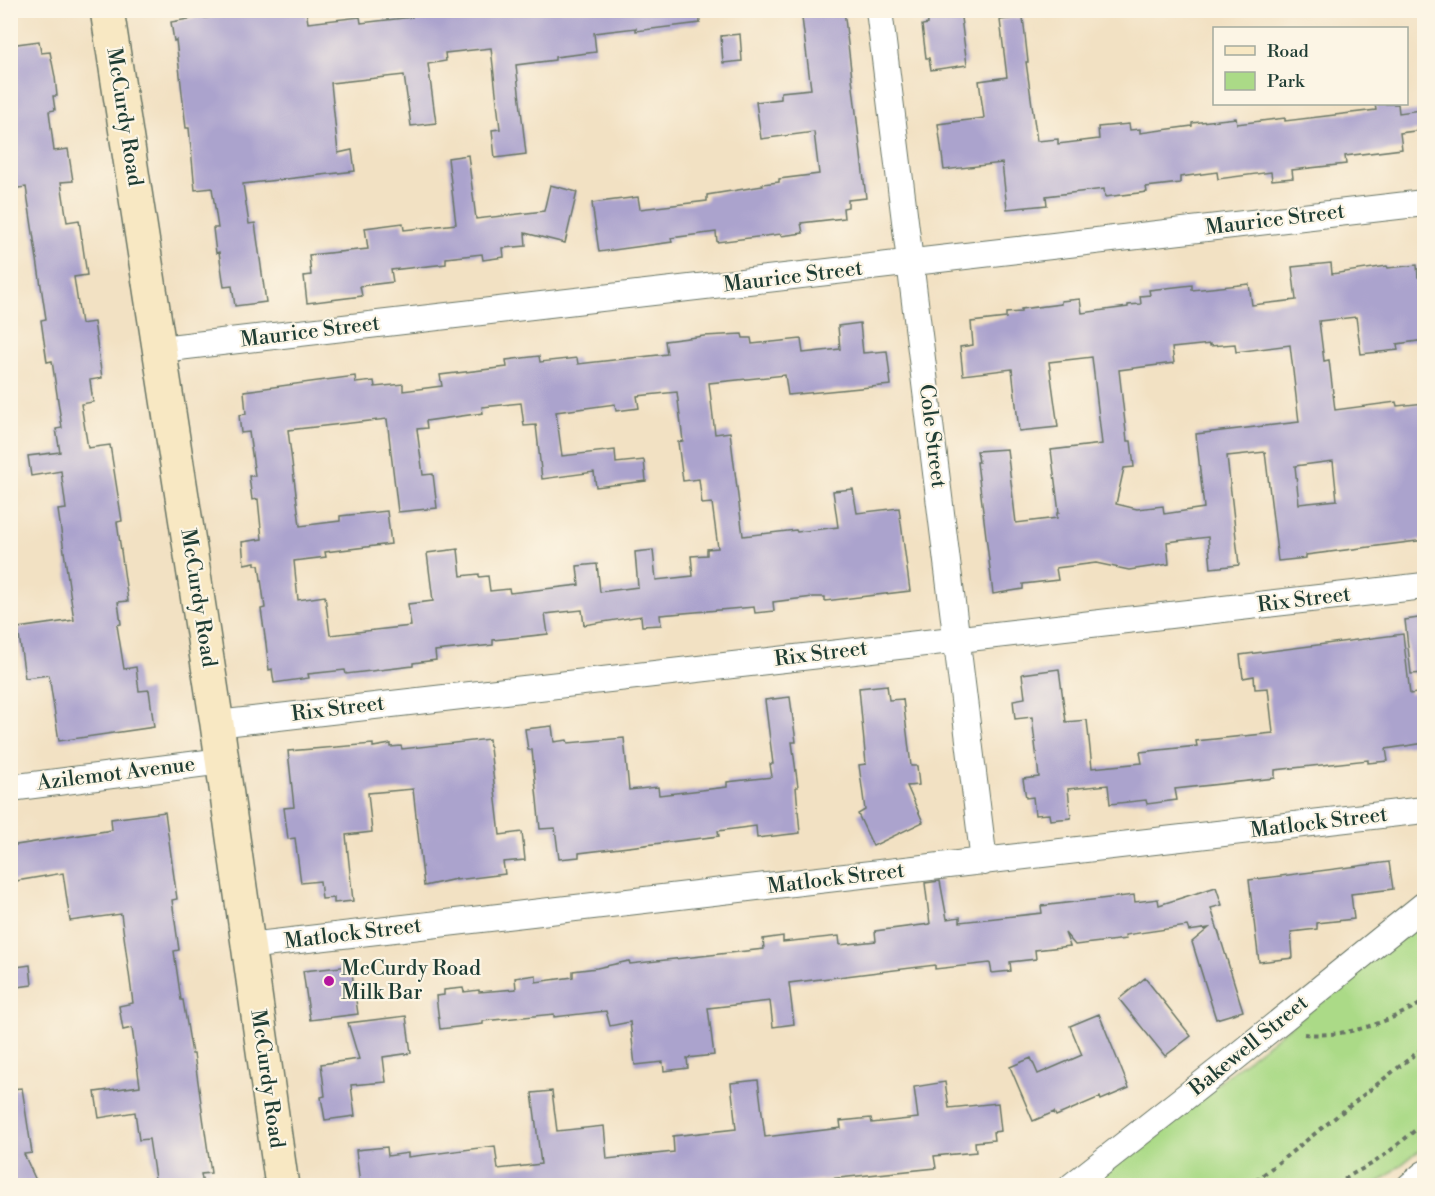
<svg xmlns="http://www.w3.org/2000/svg" width="1435" height="1196" font-family="'Libre Bodoni',serif">
<style>
.green{fill:#abda87;stroke:#658c5e;stroke-width:1.5}
.building{fill:#aba3cd;fill-rule:evenodd}
.lines{fill:none;stroke-linecap:round;stroke-linejoin:round}
.street-casing{stroke:#697666;stroke-width:28}
.secondary-casing{stroke:#697666;stroke-width:36}
.path{stroke:#697666;stroke-width:4;stroke-dasharray:4.5 4.5;stroke-linecap:butt}
.street{stroke:#fff;stroke-width:26}
.secondary{stroke:#f8e8c3;stroke-width:33}
.poi-dot{fill:#b5179e;stroke:#fcf5e5;stroke-width:2}
.labels{text-anchor:middle;dominant-baseline:central;stroke-width:4.5;stroke-linejoin:round;paint-order:stroke}
.street-label{font-size:21px;fill:#1f3d34;stroke:#fcf5e5}
.poi-label{font-size:21px;fill:#1f3d34;stroke:#fcf5e5;text-anchor:start}
</style>
<rect width="100%" height="100%" fill="#fcf5e5"/>
<filter id="ink" filterUnits="userSpaceOnUse"><feTurbulence type="fractalNoise" baseFrequency=".0167" numOctaves="2"/><feDisplacementMap in="SourceGraphic" scale="12" xChannelSelector="R" yChannelSelector="G"/><feConvolveMatrix kernelMatrix="1 2 1 2 8 2 1 2 1" color-interpolation-filters="sRGB"/></filter>
<filter id="wash" filterUnits="userSpaceOnUse"><feTurbulence type="fractalNoise" baseFrequency=".008" numOctaves="4" result="noise"/><feDisplacementMap in="SourceGraphic" scale="24" xChannelSelector="R" yChannelSelector="G"/><feGaussianBlur stdDeviation="1.35" result="paint"/><feColorMatrix in="noise" values="0 0 0 0 0 0 0 0 0 0 0 0 0 0 0 0 0 1.4 0 .05"/><feComposite in="paint" operator="in"/></filter>
<g filter="url(#wash)">
<rect width="100%" height="100%" fill="#f2e1c3"/>
<path class="green" d="M1424,919V1150L1416,1153L1376,1185L1089,1186Z"/>
<g id="blocks">
<path class="building" d="M271,10H306L308,23L360,17L361,23L412,17L411,10H699L700,23L636,31V28L594,33L596,52L555,57V60L516,65L526,154L495,158L492,130L500,129L491,48L445,53L446,61L428,64L436,123L411,126L404,75L331,83L338,153L352,150L355,171L243,184L249,224L255,223L266,302L235,306L232,286L224,287L219,252L216,253L213,228H218L212,188L195,190L189,128H186L176,40L174,41L171,22L205,16V18Z
M801,10H844L866,198L848,200V207L843,208L844,218L801,223L803,233L781,236V234L717,242L716,232L671,238L672,242L599,252L592,203L638,197L640,209L707,201V195L763,186L762,184L779,182V179L819,174L814,132L761,139L756,102L781,99V92L811,89Z
M927,10H960L967,65L931,70L929,58H926L922,25L928,24Z
M1023,17L1028,62H1026L1037,141L1058,139V144L1099,139L1098,127L1129,124L1130,130L1140,129V133L1192,126V123L1236,118L1237,124L1285,118V121L1376,110L1375,104H1398L1399,113L1420,110L1422,130L1400,133L1402,149L1345,156L1346,164L1292,170L1293,178L1272,180L1271,172L1218,179L1217,172L1180,177V183L1146,187L1147,192L1105,197L1104,189L1046,196L1047,205L1007,209L1002,163L944,170L938,124L984,118L979,81L1007,77L1000,20Z
M740,34L742,61L723,63L721,36Z
M39,41L41,53L50,52L55,77L57,96H53L55,110L49,111L54,151L68,149L73,181L61,182L67,222L79,220L87,275L74,277L81,324L94,322L102,378L90,380L93,402L81,404L88,448L110,445L122,521L117,522L128,601L118,602L121,624L117,625L124,669L136,667L139,691L149,690L154,727L59,741L49,675L25,678L18,628L74,620L58,510L66,509L61,471L31,476L28,456L60,452L56,429L62,428L52,361L47,362L41,320L46,319L26,187L10,189V45Z
M468,155L476,219L544,211L550,185L577,192L565,243L525,233L526,246L503,248L504,257L483,260L482,254L446,258V264L391,270L393,282L360,286L362,296L307,303L304,276L311,275L309,255L368,249L365,228L403,223L404,230L456,224L448,158Z
M1331,263L1332,274L1387,266L1388,268L1417,265L1418,277H1425V340L1397,344L1398,350L1361,354L1356,317L1319,321L1324,361L1329,360L1335,410L1396,402L1397,406L1425,403V540L1306,555V558L1278,561L1265,452L1227,456L1239,565L1211,568L1208,537L1167,542L1169,564L1129,570L1096,563L1056,568L1058,580L1023,584V589L993,594L977,462H979L977,451L1007,449L1016,523L1057,518V513H1059L1051,450L1102,444L1092,357L1049,362L1058,427L1019,431L1012,369L963,375L960,347L973,345L971,322L1006,318V313L1021,312V309L1061,304V301L1080,299L1082,313L1128,307V305L1141,304L1140,296L1150,295L1149,290L1192,285V290L1249,284L1252,305L1296,300L1292,267ZM1210,344V346L1235,344L1236,352L1290,345L1299,422L1196,434L1204,508L1164,514L1163,506L1137,509L1116,504L1124,468L1134,467L1131,441H1127L1119,370L1174,363L1172,348ZM1333,461L1337,500L1299,504L1295,466Z
M860,323L863,353L887,351L891,385L788,395L785,375L709,383L715,434L730,432L743,536L796,530L797,532L838,527L833,491L853,489L857,513L899,508L910,591L825,601V597H813L773,602L774,611L755,613L754,607L660,615L661,625L642,626L641,616L584,625L582,610L545,614L548,634L493,640V645L435,651L436,660L413,663V666L346,674L345,670L308,674L309,678L274,683L272,669L269,670L266,644L261,609L265,608L259,565H255V562L244,564L242,542L262,539L258,499L252,500L249,476H255L249,432L241,433L239,415L246,414L244,391L355,376L356,383L374,381L375,387L403,384V391L442,386L440,375L507,367L506,360L539,356L540,362L577,358L578,364L667,354L665,341L704,336L742,334L743,338H751L752,344L801,339L803,353L840,349L838,326ZM677,392L683,441L678,442L683,481L699,479L702,504L712,503L718,548L707,549V555L691,556L693,576L656,580L653,550L635,552L638,587L600,592L597,564L577,566L579,585L510,593L509,589L490,591L488,576L479,577V574L461,576L458,549L427,553L433,601L408,604L411,626L330,635L325,596L298,600L294,561L326,557L325,552L391,544L387,511L340,516V521L300,526L288,430L387,419L398,512L437,508L433,474L423,475L417,429L427,428L426,421L483,413L482,407L521,403L524,426L536,425L542,479L594,472L596,487L646,481L644,460L616,463L615,450L562,456L556,412L615,404L616,411L639,408L637,396Z
M1425,617V673L1411,674L1405,620Z
M1403,634L1410,694L1425,692V743L1386,749L1388,761L1368,763V760L1275,770V778L1175,789L1177,800L1147,804L1146,800L1110,804L1108,785L1068,789L1071,818L1050,820L1049,814L1035,815L1033,797L1026,798L1023,779L1039,777L1032,717L1015,719L1013,700L1025,698L1022,674L1059,669L1066,722L1087,720L1092,768L1142,763L1140,752L1197,746L1196,741L1273,733L1268,688L1255,689L1254,676L1243,678L1240,655Z
M887,685L889,700L903,699L911,766H917L919,785L907,786L923,822L873,846L858,814L865,810L859,765L866,764L859,688Z
M790,697L796,742H792L798,787H796L800,833L757,838L756,826L718,831L719,836L579,853V857L559,859L555,828L540,829L532,750H528L525,729L552,726L554,742L567,740L568,743L624,738L629,790L658,787L659,795L727,787V782L772,777L770,764H773L765,700Z
M489,739L500,835L522,832L525,860L503,862L505,874L456,880V879L424,886L413,789L368,793L372,832L346,835L353,901L334,903V898L322,899L320,881L301,883L295,838L288,839L284,808L294,807L288,751L373,744V747L391,744V747L401,746L402,749Z
M165,812L177,899L172,900L179,950L174,951L181,1000H183L192,1054H194L211,1173L201,1174L203,1185H156L149,1139L139,1140L135,1112L99,1118L95,1092L140,1086L132,1028L123,1030L119,1006L133,1003L121,914L70,921L63,873L10,882V846L112,830L111,819Z
M1389,862L1393,889L1351,894L1354,919L1317,923V929L1291,932L1293,958L1259,962L1249,880Z
M940,881L947,919L960,917V922L1042,913L1041,906L1134,895L1135,902L1158,899L1159,905L1216,887L1222,905L1211,908L1243,1011L1216,1019L1192,942L1209,928L1189,931L1187,926L1125,935L1126,939L1075,945L1065,933L1070,946L1035,950L1036,959L1010,962L1011,971L992,973L990,963L935,969V965L789,983L794,1024L773,1027L770,1001L708,1008L714,1055L687,1058L688,1068L664,1071L663,1062L635,1065L630,1022L610,1026L606,1011L554,1017V1014L483,1021V1024L440,1029L436,996L444,995V990L463,988L464,992L479,990V992L516,989L515,978L536,975V982L573,977V971L597,968L629,961L630,964L764,949L763,939L783,936V942L839,936L840,945L876,941L875,931L930,924L925,883Z
M30,965L32,985L10,988V968Z
M351,966L358,1014L310,1020L303,971Z
M1145,978L1191,1036L1165,1056L1119,999Z
M1099,1014L1129,1088L1101,1100L1100,1097L1056,1116L1054,1112L1033,1121L1010,1067L1031,1058L1038,1074L1082,1055L1070,1026Z
M406,1016L411,1053L383,1057L386,1082L351,1085L355,1116L325,1120L321,1097L325,1096L321,1064L359,1059L348,1023Z
M758,1080L765,1137L841,1128L840,1121L871,1118L872,1123L918,1118L914,1087L945,1082L949,1108L998,1103L1001,1131L993,1132L994,1140L975,1142L976,1152L934,1156L936,1168L770,1185H743L742,1180L702,1184L703,1185H360L356,1150L387,1147L388,1156L408,1153V1157L495,1146L498,1169L541,1164L532,1093L552,1091L557,1131L604,1126L607,1159L674,1152L673,1136L736,1129L731,1083Z
M22,1088L32,1153L24,1154L38,1185H10V1089Z"/>
</g>
</g>
<g filter="url(#ink)">
<use href="#blocks" fill-opacity="0" stroke="#697666" stroke-width="1.5"/>
<g class="lines">
<g class="street-casing">
<path id="street" d="M879,10L984,862
M161,349L1424,203
M217,724L1424,586
M10,788L222,761
M247,946L1424,810
M1072,1186L1226,1065L1424,905
M1410,1186L1424,1174"/>
</g>
<g class="secondary-casing">
<path id="secondary" d="M107,10L217,724L282,1186"/>
</g>
<path class="path" d="M1304,1034C1348,1038 1387,1022 1424,1002
M1249,1186L1424,1047
M1338,1186C1348,1174 1362,1170 1375,1162C1392,1150 1408,1136 1424,1123"/>
<use href="#street" class="street"/>
<use href="#secondary" class="secondary"/>
</g>
</g>
<circle class="poi-dot" cx="329" cy="981" r="6"/>
<g class="labels">
<g class="street-label">
<text transform="translate(124 117) rotate(81)">McCurdy Road</text>
<text transform="translate(1275 220) rotate(-7)">Maurice Street</text>
<text transform="translate(793 277) rotate(-7)">Maurice Street</text>
<text transform="translate(310 332) rotate(-7)">Maurice Street</text>
<text transform="translate(932 436) rotate(83)">Cole Street</text>
<text transform="translate(198 598) rotate(81)">McCurdy Road</text>
<text transform="translate(1304 600) rotate(-7)">Rix Street</text>
<text transform="translate(821 654) rotate(-7)">Rix Street</text>
<text transform="translate(338 709) rotate(-7)">Rix Street</text>
<text transform="translate(116 774) rotate(-7)">Azilemot Avenue</text>
<text transform="translate(1319 823) rotate(-7)">Matlock Street</text>
<text transform="translate(836 879) rotate(-7)">Matlock Street</text>
<text transform="translate(353 934) rotate(-7)">Matlock Street</text>
<text transform="translate(1249 1046) rotate(-39)">Bakewell Street</text>
<text transform="translate(267 1079) rotate(82)">McCurdy Road</text>
</g>
<g class="poi-label">
<text x="341" y="969">McCurdy Road<tspan x="341" dy="24">Milk Bar</tspan></text>
</g>
</g>
<rect width="1435" height="1196" fill="none" stroke="#fcf5e5" stroke-width="36"/>
<rect x="1213" y="27" width="195" height="78" fill="#fcf5e5" stroke="#a4ab9e" stroke-width="1.5"/>
<rect x="1225" y="46" width="30" height="9" fill="#f8e8c3" stroke="#a4ab9e" stroke-width="1.5"/>
<text x="1267" y="57" font-size="18" fill="#1f3d34">Road</text>
<rect x="1225" y="72" width="30" height="18" fill="#abda87" stroke="#a4ab9e" stroke-width="1.5"/>
<text x="1267" y="87" font-size="18" fill="#1f3d34">Park</text>
</svg>
